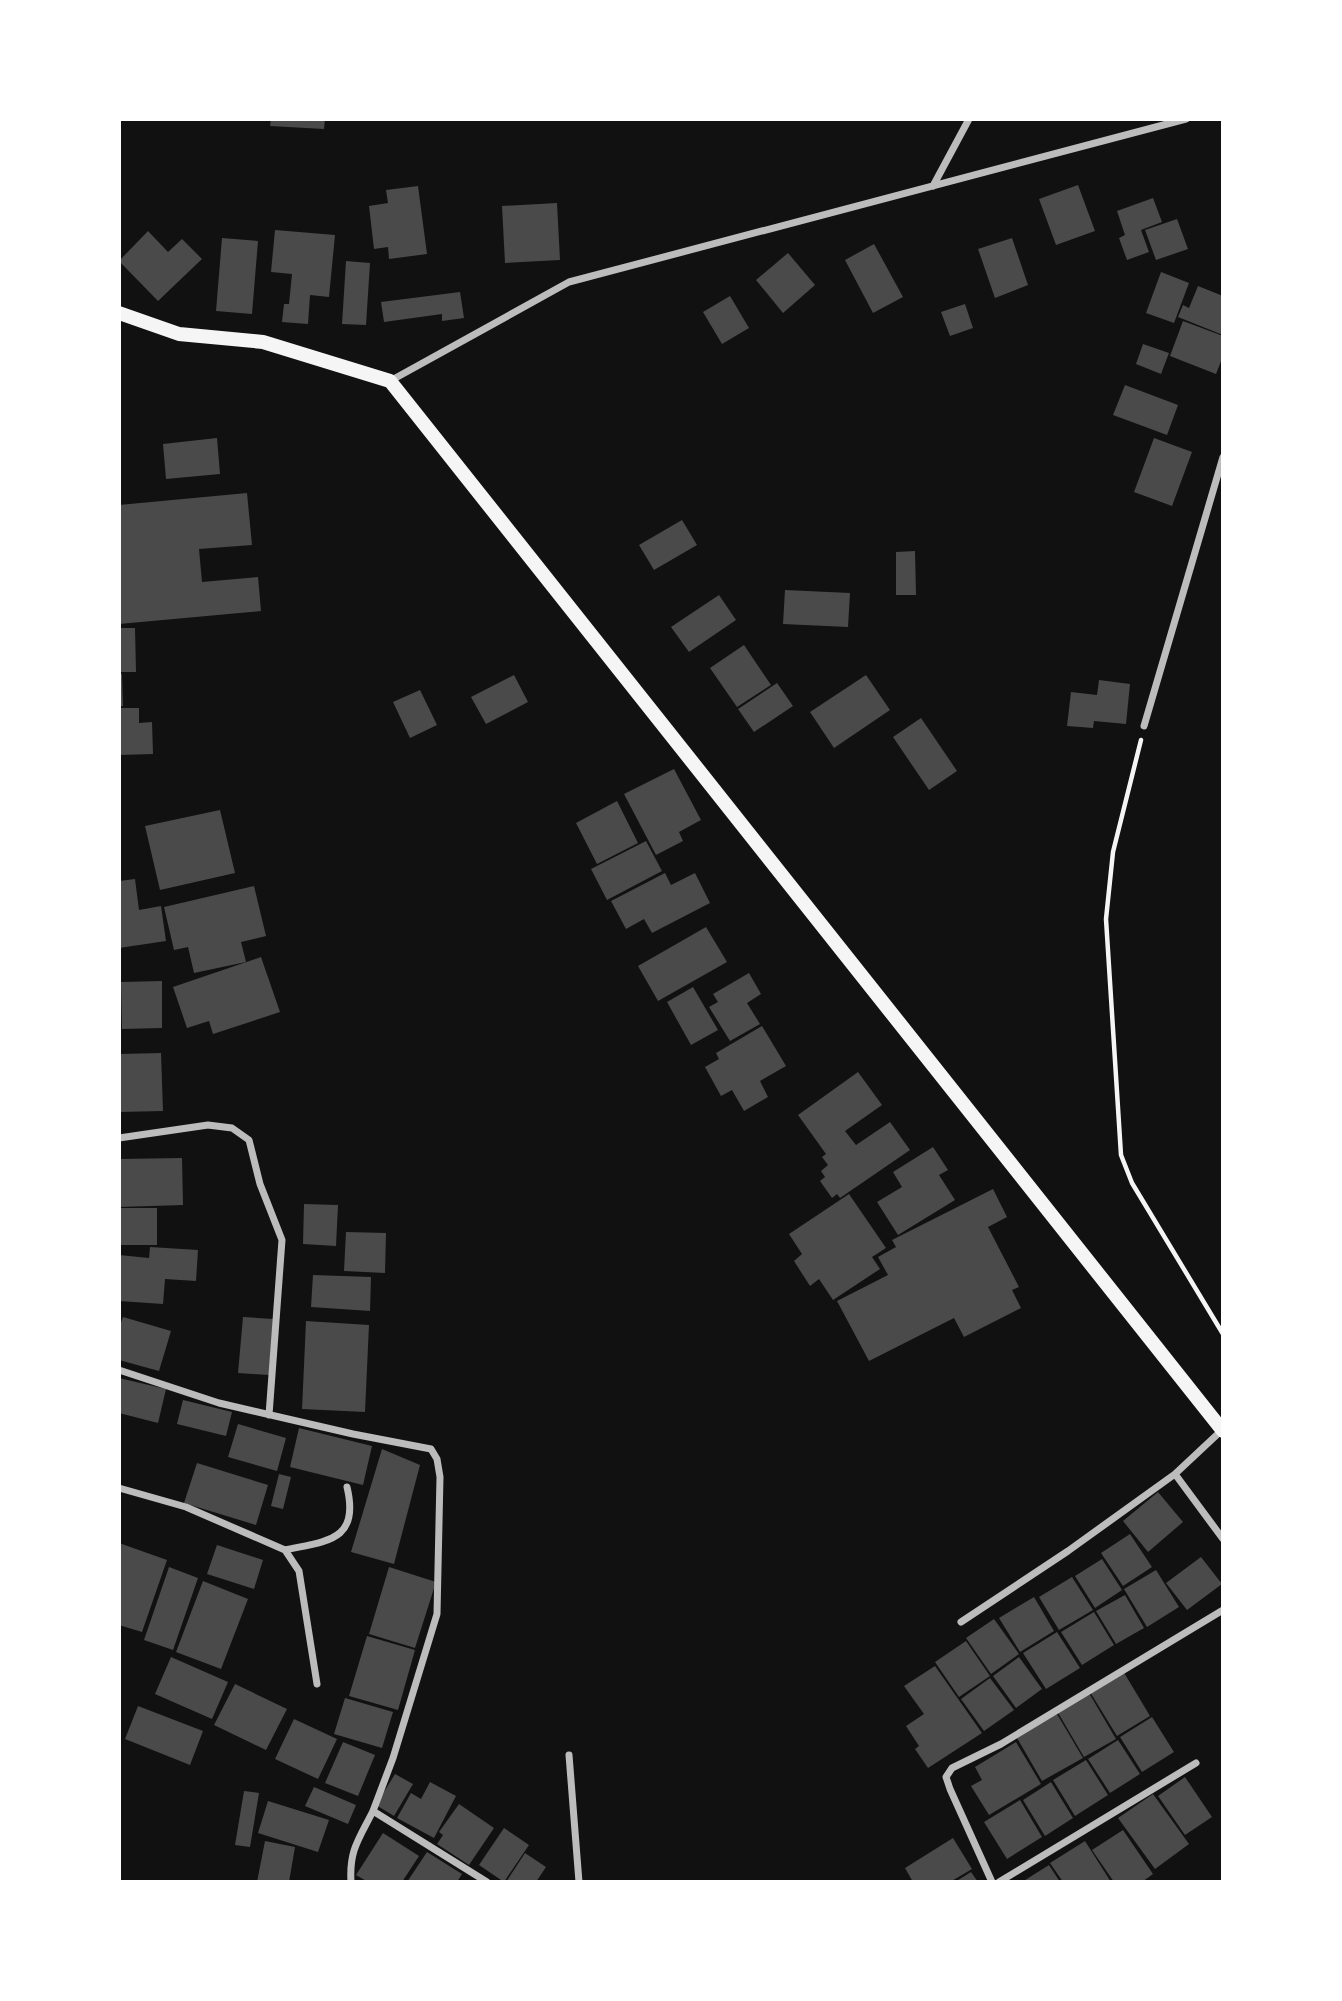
<svg xmlns="http://www.w3.org/2000/svg" width="1342" height="2001" font-family="'Sofia Sans Condensed',sans-serif">
<style>
.building{fill:#4a4a4a}
.lines{fill:none;stroke-linecap:round;stroke-linejoin:round}
.path{stroke:#f5f5f5;stroke-width:4.5}
.minor{stroke:#bcbcbc;stroke-width:7}
.secondary{stroke:#f5f5f5;stroke-width:14}
</style>
<rect width="100%" height="100%" fill="#111"/>
<path class="building" d="M271,119H325L324,129L270,126Z
M1078,185L1095,231L1056,245L1039,199Z
M418,186L427,254L389,259L388,247L374,249L369,206L388,203L386,190Z
M1153,198L1162,222L1141,230L1149,252L1127,260L1119,238L1125,235L1117,211Z
M557,203L560,260L505,263L502,206Z
M1177,219L1188,249L1156,260L1145,230Z
M275,230L335,235L329,297L310,295L308,324L282,322L284,304H289L292,274L271,272Z
M148,231L168,252L182,239L202,259L158,301L119,261Z
M222,238L258,241L252,314L216,311Z
M1012,238L1028,285L995,298L978,249Z
M874,244L903,297L873,313L845,260Z
M788,253L815,285L783,313L756,280Z
M346,261L370,263L366,325L342,324Z
M1161,272L1189,283L1174,323L1146,313Z
M1198,286L1223,296V335L1178,317L1183,305L1189,308Z
M460,292L464,318L442,321V314L384,322L381,302Z
M730,296L749,328L722,344L703,312Z
M965,304L973,328L950,336L941,312Z
M1183,321L1223,336V356L1216,374L1170,356Z
M1143,344L1169,353L1161,374L1136,364Z
M1125,385L1178,405L1167,435L1113,415Z
M217,438L220,474L166,479L163,444Z
M1154,438L1192,452L1172,506L1134,492Z
M247,493L252,545L199,549L202,582L258,577L261,611L119,624V505Z
M682,520L697,545L654,570L639,545Z
M915,551L916,595H896V552Z
M785,590L850,593L848,627L783,624Z
M719,595L736,620L689,652L671,627Z
M119,628H135L136,672H119Z
M744,645L771,685L737,707L710,668Z
M119,674H122L123,706H119Z
M514,675L528,702L486,724L471,697Z
M866,675L890,710L834,748L810,712Z
M1099,680L1130,684L1126,724L1094,721L1093,728L1067,726L1071,692L1097,695Z
M777,683L793,706L754,732L738,709Z
M420,690L437,725L410,738L393,702Z
M119,708H139V723L152,722L153,754L119,755Z
M921,718L957,771L929,790L893,737Z
M674,769L701,820L679,832L683,841L656,855L624,794Z
M617,801L638,843L597,864L576,823Z
M220,810L235,873L160,890L145,826Z
M646,841L662,871L607,900L591,869Z
M665,873L671,885L695,873L710,903L652,933L644,919L626,929L611,901Z
M135,879L139,910L161,906L166,941L119,948V881Z
M254,886L266,936L241,942L246,962L194,973L188,947L174,950L164,907Z
M706,927L727,962L658,1001L638,966Z
M261,957L280,1012L213,1034L209,1021L187,1028L173,987Z
M749,973L761,994L747,1003L760,1024L730,1041L709,1007L718,1002L713,994Z
M162,981V1028L122,1029L121,982Z
M693,987L718,1030L691,1045L667,1002Z
M762,1026L786,1066L760,1081L768,1097L744,1111L732,1090L721,1096L705,1067L719,1059L716,1053Z
M161,1053L163,1111L119,1112V1054Z
M858,1072L882,1105L845,1131L856,1145L890,1122L910,1150L840,1198L837,1194L832,1198L820,1181L825,1177L821,1171L828,1165L822,1157L826,1154L798,1115Z
M933,1147L948,1170L939,1175L955,1200L898,1235L877,1202L902,1187L893,1172Z
M182,1158L183,1205L119,1207V1159Z
M993,1189L1007,1217L988,1227L1019,1287L1012,1290L1021,1308L964,1337L954,1318L869,1361L837,1301L888,1275L878,1257L896,1247L892,1240Z
M849,1194L886,1248L872,1257L880,1269L833,1300L819,1279L810,1286L794,1261L802,1254L789,1234Z
M304,1204L338,1205L336,1246L303,1244Z
M119,1208H157V1245H119Z
M346,1232L386,1233L385,1273L344,1271Z
M150,1247L198,1250L196,1281L165,1279L163,1304L119,1301V1255L149,1258Z
M313,1275L371,1277L370,1311L311,1307Z
M123,1317L171,1331L159,1371L119,1360V1328Z
M243,1317L273,1319L269,1375L238,1373Z
M306,1321L369,1325L365,1412L302,1409Z
M119,1378L166,1389L158,1423L119,1413Z
M183,1400L232,1412L226,1436L177,1424Z
M238,1424L286,1438L277,1471L228,1457Z
M299,1428L372,1446L363,1485L290,1467Z
M382,1449L420,1465L394,1564L351,1552Z
M197,1463L268,1485L256,1525L184,1503Z
M279,1474L291,1477L283,1509L271,1506Z
M1158,1492L1183,1522L1148,1552L1123,1521Z
M1130,1534L1152,1567L1123,1586L1101,1553Z
M119,1543L167,1560L142,1632L119,1625Z
M217,1545L263,1560L254,1589L207,1574Z
M1201,1557L1222,1584L1187,1610L1166,1583Z
M1102,1559L1122,1590L1095,1608L1075,1576Z
M169,1567L198,1578L173,1650L144,1640Z
M389,1567L436,1582L415,1648L369,1634Z
M1156,1570L1179,1607L1147,1627L1124,1589Z
M1072,1577L1093,1610L1059,1630L1039,1597Z
M203,1581L248,1599L221,1669L176,1652Z
M1125,1595L1144,1628L1116,1644L1096,1611Z
M1034,1597L1054,1631L1020,1652L999,1618Z
M1094,1612L1114,1645L1082,1665L1061,1632Z
M994,1619L1019,1654L991,1674L966,1638Z
M1057,1632L1080,1668L1046,1689L1023,1653Z
M367,1636L415,1650L398,1710L349,1696Z
M966,1641L990,1676L959,1697L935,1662Z
M171,1657L228,1682L212,1719L155,1694Z
M1019,1657L1042,1689L1016,1708L993,1676Z
M935,1666L982,1733L928,1768L915,1749L919,1746L906,1726L924,1714L904,1686Z
M1123,1671L1150,1716L1117,1736L1090,1692Z
M990,1678L1014,1710L984,1731L961,1699Z
M235,1684L287,1709L266,1750L214,1725Z
M1089,1693L1116,1739L1084,1757L1057,1711Z
M345,1698L393,1712L382,1748L334,1734Z
M138,1706L203,1731L190,1765L125,1739Z
M1057,1714L1083,1758L1042,1781L1017,1738Z
M1152,1717L1174,1752L1142,1772L1120,1737Z
M294,1719L337,1739L318,1779L275,1759Z
M1118,1740L1140,1774L1110,1793L1088,1759Z
M343,1742L375,1755L358,1796L325,1783Z
M1016,1742L1041,1784L989,1815L971,1786L982,1780L975,1767Z
M1086,1760L1108,1795L1075,1816L1053,1780Z
M395,1774L413,1784L394,1816L376,1805Z
M1185,1777L1212,1817L1185,1835L1158,1796Z
M430,1782L456,1796L434,1838L397,1818L411,1793L421,1799Z
M1051,1782L1073,1818L1045,1836L1023,1800Z
M314,1787L356,1805L348,1824L305,1806Z
M244,1791L259,1793L250,1847L235,1845Z
M1153,1794L1189,1844L1155,1869L1118,1818Z
M1020,1800L1042,1837L1007,1859L984,1822Z
M268,1801L329,1820L318,1852L258,1833Z
M459,1804L494,1828L469,1865L437,1844L443,1835L439,1832Z
M504,1828L529,1845L504,1882L479,1865Z
M1123,1830L1153,1874L1142,1882H1114L1092,1850Z
M383,1833L419,1856L402,1882H368L356,1875Z
M953,1838L972,1869L950,1882H913L905,1868Z
M265,1841L295,1847L289,1882H257Z
M1085,1841L1111,1882H1063L1050,1863Z
M427,1852L462,1874L457,1882H407Z
M525,1853L546,1867L536,1882H506Z
M1049,1865L1060,1882H1022Z
M971,1872L978,1882H955Z"/>
<g class="lines">
<path class="path" d="M1141,740L1113,852L1106,919L1121,1155L1132,1183L1223,1334"/>
<path class="minor" d="M933,186L969,119
M390,381L569,282L1186,119
M1144,726L1223,457
M119,1138L208,1125L232,1128L249,1140L260,1184L282,1240L269,1415
M119,1370L219,1403L353,1434L431,1449L437,1459L440,1477L437,1614L393,1758L373,1811
M1175,1474L1223,1539
M119,1488L186,1507L285,1550L299,1571L317,1684
M285,1550C327,1541 360,1541 347,1487
M961,1622L1068,1551L1175,1474L1222,1430
M569,1755L579,1882
M351,1882C349,1850 359,1839 373,1811L487,1882
M992,1882L950,1789L946,1777L952,1768L1001,1744L1223,1610
M999,1882L1196,1763"/>
<path class="secondary" d="M119,313L179,334L263,342L390,381L1223,1431"/>
</g>
<rect width="1342" height="2001" fill="none" stroke="#ffffff" stroke-width="242"/>
</svg>
